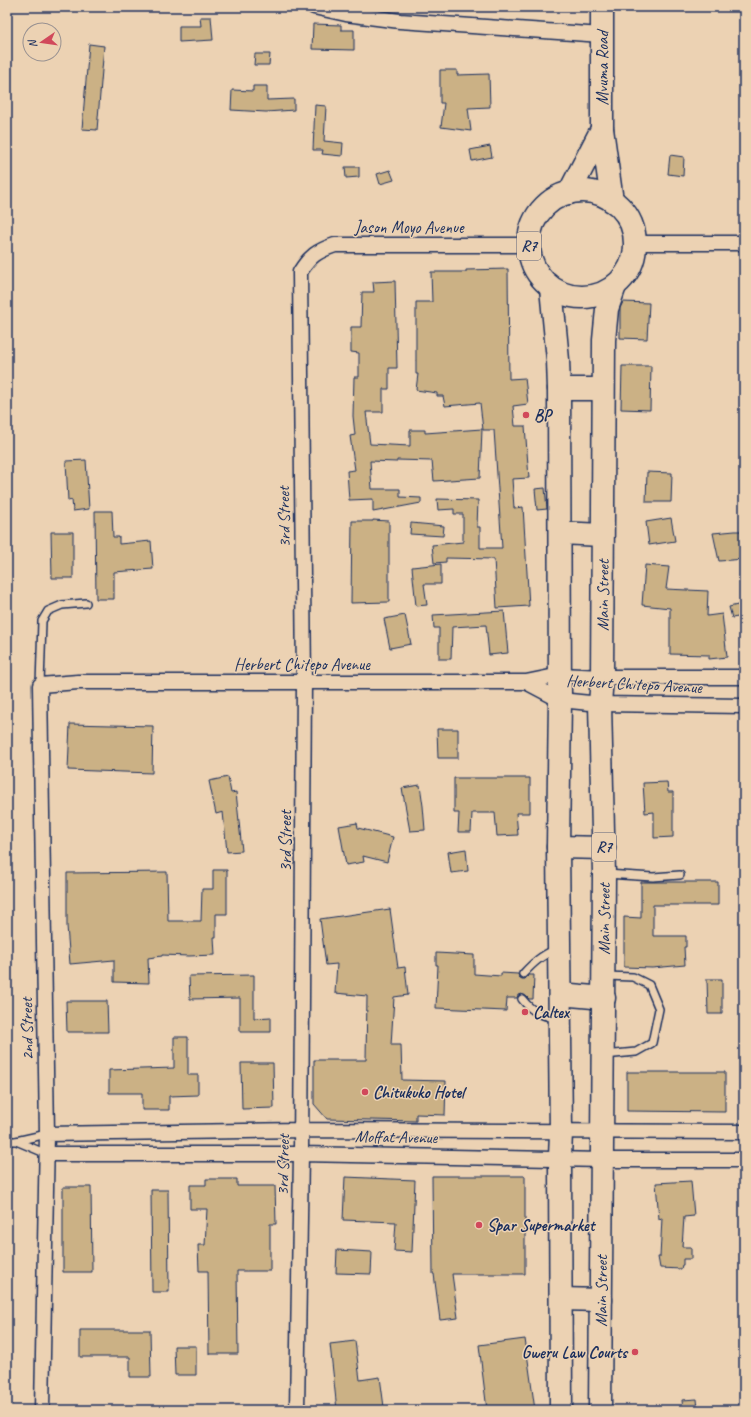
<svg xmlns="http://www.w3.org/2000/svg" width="751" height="1417" font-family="Caveat,sans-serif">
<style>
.building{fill:#cbb185;stroke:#1b2f5e}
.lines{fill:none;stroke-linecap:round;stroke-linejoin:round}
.lane-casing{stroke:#1b2f5e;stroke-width:10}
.street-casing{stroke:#1b2f5e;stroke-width:17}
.highway-casing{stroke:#1b2f5e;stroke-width:25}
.lane{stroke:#ecd2b3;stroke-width:7}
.street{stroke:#ecd2b3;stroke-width:14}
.highway{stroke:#ecd2b3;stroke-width:22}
.poi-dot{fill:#d1495b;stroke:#ecd2b3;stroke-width:1.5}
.labels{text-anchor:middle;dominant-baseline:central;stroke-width:3;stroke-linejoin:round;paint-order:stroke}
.shield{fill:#ecd2b3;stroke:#5a6078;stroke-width:1}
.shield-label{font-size:16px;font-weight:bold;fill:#1b2f5e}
.street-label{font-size:17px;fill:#1b2f5e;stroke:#ecd2b3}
.poi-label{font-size:17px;font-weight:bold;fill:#1b2f5e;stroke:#ecd2b3;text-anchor:start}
</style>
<rect width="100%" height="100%" fill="#ecd2b3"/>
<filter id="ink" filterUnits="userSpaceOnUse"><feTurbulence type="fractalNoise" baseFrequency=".025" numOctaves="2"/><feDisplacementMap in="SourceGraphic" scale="8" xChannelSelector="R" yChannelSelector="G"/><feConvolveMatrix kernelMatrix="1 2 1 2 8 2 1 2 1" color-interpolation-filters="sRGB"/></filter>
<g filter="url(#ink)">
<path class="building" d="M200,17H211L213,40L179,42V26H201Z
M313,24L341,25V30H354V50L312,49Z
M89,44L104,46L97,130L82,129Z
M255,54H270L269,65H254Z
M440,70H457V75L489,74L490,107L468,108L471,131L441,127L444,103H440Z
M253,86H267V100L294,99V110L266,112L231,110L232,90L253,91Z
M315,105L326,106L324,141L343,143L342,156L322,154L323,150H313Z
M490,146L492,157L472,161L470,150Z
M670,155L684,157L683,176L668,174Z
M345,167H359V177L346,178Z
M390,170L394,180L380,184L377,174Z
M508,269L509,379L525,378L528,404L513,406L515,426H525L529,478L512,479L514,508L523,507L529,606L497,608L494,559L446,558V562L434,563L432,545L463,542V514H454V509L438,510L437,499L478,500L477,527H480V548H502L494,430H483L480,403L445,406L443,396H437V393L416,390L418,374H416V302H432L431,272H466V270Z
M395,281L397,368H389V389H383V412H366L370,444L410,446V430H425V433L482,429L480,478L434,481L432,461L397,460V462L370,461L372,489H400V497L421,498V503L373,512V499L349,500L347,471L355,470L350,436L355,435L353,416L354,377H359V353L351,352V327H361L362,292H374L373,282Z
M623,302L649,303L647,339L620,338V308Z
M622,366H651L650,410L621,409Z
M86,460L89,509L73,511L72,500L68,501L66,461Z
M647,472L672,473L671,502H646Z
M545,488L547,509L537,510L535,489Z
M95,511H112L113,537H119V544L151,541L153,569L114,572V599H96Z
M671,518L675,541L649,545L646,522Z
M373,520L389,521V602L351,603L352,521H373Z
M411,523L444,526L443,536L410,534Z
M735,531H744V559L719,561L713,533Z
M51,532H73V578H52Z
M441,564V584H424L427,605L416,606L412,567Z
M645,565L669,567L666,589L708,591L707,616L722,614L727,657L709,659V655L670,654V608L642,605Z
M742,604L744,616L732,618L729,607Z
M504,611L508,653L489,655L486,625L452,627L451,659H439V628H434L433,615Z
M405,615L411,644L390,648L384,619Z
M70,724L153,726L152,773L68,770Z
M437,729H458V758H438Z
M228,777L231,793L236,792L242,851L227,852L223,812L216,814L209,781Z
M454,778H530V813H516L518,835L497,836L495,813H472L471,832H458L459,813H454Z
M667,782L668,792H673V837L654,838V812L645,813L643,783Z
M420,785L423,806L425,830L410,831L402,788Z
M357,823L358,828L393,837L387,862L363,856L364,862L346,865L339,826Z
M466,849L468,871L451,873L448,852Z
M213,870H227V914H216V937H214L215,955L189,956L162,955V956L148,958L149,983L114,982V960L70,964L67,926V873L167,872L168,921H201L202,889H213Z
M641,882H718V905H653V936H686V947H684L685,965L652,968L624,967V917L641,918Z
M390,909L398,968L405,967L408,995L394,997L391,1045H401L402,1080L446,1081L445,1115L416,1114V1121L327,1119L314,1104V1060H366L367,996L335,993L337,964L326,965L320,919Z
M436,953L474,955V974L501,976V973L518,974L519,977L522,979H525L529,975H534L533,999H529L526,996L521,994L518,995L517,998H507L506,1011L436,1008L438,965H436Z
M254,975V1018L271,1017V1032H240V998L190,999L189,976Z
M707,979H722V1014H708Z
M66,1001H107L108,1032H67Z
M174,1037H188V1075H198V1095L169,1096V1110H142V1093H109V1070L174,1068Z
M241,1063H273L274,1108L242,1109Z
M627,1072H725V1112L627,1111Z
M432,1176H525V1274H452L458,1318L440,1320L434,1274H433Z
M345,1177L415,1180L412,1252L394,1251L396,1222L343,1220Z
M206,1179H237V1186H275L276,1224H270V1271H237L238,1354H209L208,1271H199L198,1245H205L207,1209H190V1185H206Z
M691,1181L694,1216L684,1217L682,1247H691V1259H683V1265H682L681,1269L660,1268L658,1257H660L662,1218L659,1219L656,1183Z
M63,1187H91L92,1272H63Z
M151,1190H168L169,1292H152Z
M337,1250L372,1252L371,1274L336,1273Z
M80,1330H150L151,1377H130V1357H80Z
M525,1339L535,1410H487L479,1345Z
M355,1341L360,1380L380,1377L384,1407L361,1410H337L330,1344Z
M174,1346H196V1375H175Z
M697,1399L698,1410H683L682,1400Z"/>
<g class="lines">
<g class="lane-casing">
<path id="lane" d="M40,685L42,621L48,611L62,605L86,603
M606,874L653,877L680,875
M523,974C534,962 541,956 556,949
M522,999C533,1013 541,1015 557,1019
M604,1055L636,1052L652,1043L659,1009L649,985L633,977L606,976
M7,1141H16L47,1134
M16,1141L47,1154"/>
</g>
<g class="street-casing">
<path id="street" d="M314,7L346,14L400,21L602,35
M635,243H744
M526,682L560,700L600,704L744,706
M47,1134L301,1130L744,1132
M47,1154H301L603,1160H744
M42,1410L47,1134L40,685L78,682H526L560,675L602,677H744
M297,1410L301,1154L304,682L300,272C310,256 317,251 335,245H529"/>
</g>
<g class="highway-casing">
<g id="highway">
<path d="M602,7V129L612,201"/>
<circle cx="582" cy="244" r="53"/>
<path d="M569,193L602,129"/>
<path d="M551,288L558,360L559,389L560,700L558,847L561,1132L560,1158L561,1410"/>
<path d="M559,389H603"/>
<path d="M560,533L602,535"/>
<path d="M558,847L604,848"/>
<path d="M560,994L604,998"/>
<path d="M561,1299L601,1300"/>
<path id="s1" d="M600,1410L604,874L600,704L602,677L604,340L607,309L615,286"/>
</g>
</g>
<use href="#lane" class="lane"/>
<use href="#street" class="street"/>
<use href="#highway" class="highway"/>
</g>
</g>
<g class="poi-dot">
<circle cx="526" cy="415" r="4"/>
<circle cx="525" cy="1012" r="4"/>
<circle cx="365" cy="1092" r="4"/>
<circle cx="479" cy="1225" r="4"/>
<circle cx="635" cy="1352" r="4"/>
</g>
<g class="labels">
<g class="shield">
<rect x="517" y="232" width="24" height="28" rx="3"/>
<rect x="592" y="833" width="24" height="28" rx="3"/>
</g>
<g class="shield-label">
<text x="529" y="246">R7</text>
<text x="604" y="847">R7</text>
</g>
<g class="street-label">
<text transform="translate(602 68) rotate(-90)">Mvuma Road</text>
<text x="409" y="227">Jason Moyo Avenue</text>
<text transform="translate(284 517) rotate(-91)">3rd Street</text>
<text stroke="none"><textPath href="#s1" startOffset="815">Main Street</textPath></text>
<text x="302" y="664">Herbert Chitepo Avenue</text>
<text transform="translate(634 684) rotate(3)">Herbert Chitepo Avenue</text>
<text transform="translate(285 841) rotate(-90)">3rd Street</text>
<text stroke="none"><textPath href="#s1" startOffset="491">Main Street</textPath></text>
<text transform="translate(27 1029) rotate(-91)">2nd Street</text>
<text transform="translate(396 1137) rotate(1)">Moffat Avenue</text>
<text transform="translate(283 1165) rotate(-89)">3rd Street</text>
<text stroke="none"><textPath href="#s1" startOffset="119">Main Street</textPath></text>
</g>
<g class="poi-label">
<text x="534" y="415">BP</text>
<text x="533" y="1012">Caltex</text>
<text x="373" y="1092">Chitukuko Hotel</text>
<text x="487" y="1225">Spar Supermarket</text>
<text x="627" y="1352" text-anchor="end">Gweru Law Courts</text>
</g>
</g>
<rect width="751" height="1417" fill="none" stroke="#ecd2b3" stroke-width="24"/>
<rect x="12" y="12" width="727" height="1393" fill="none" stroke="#1b2f5e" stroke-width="1.5" filter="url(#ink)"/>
<g transform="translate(42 42) rotate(257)"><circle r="19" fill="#ecd2b3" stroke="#989191"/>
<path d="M0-3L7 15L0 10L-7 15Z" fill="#d1495b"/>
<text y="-6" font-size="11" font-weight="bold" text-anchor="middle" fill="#1b2f5e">N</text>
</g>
</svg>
